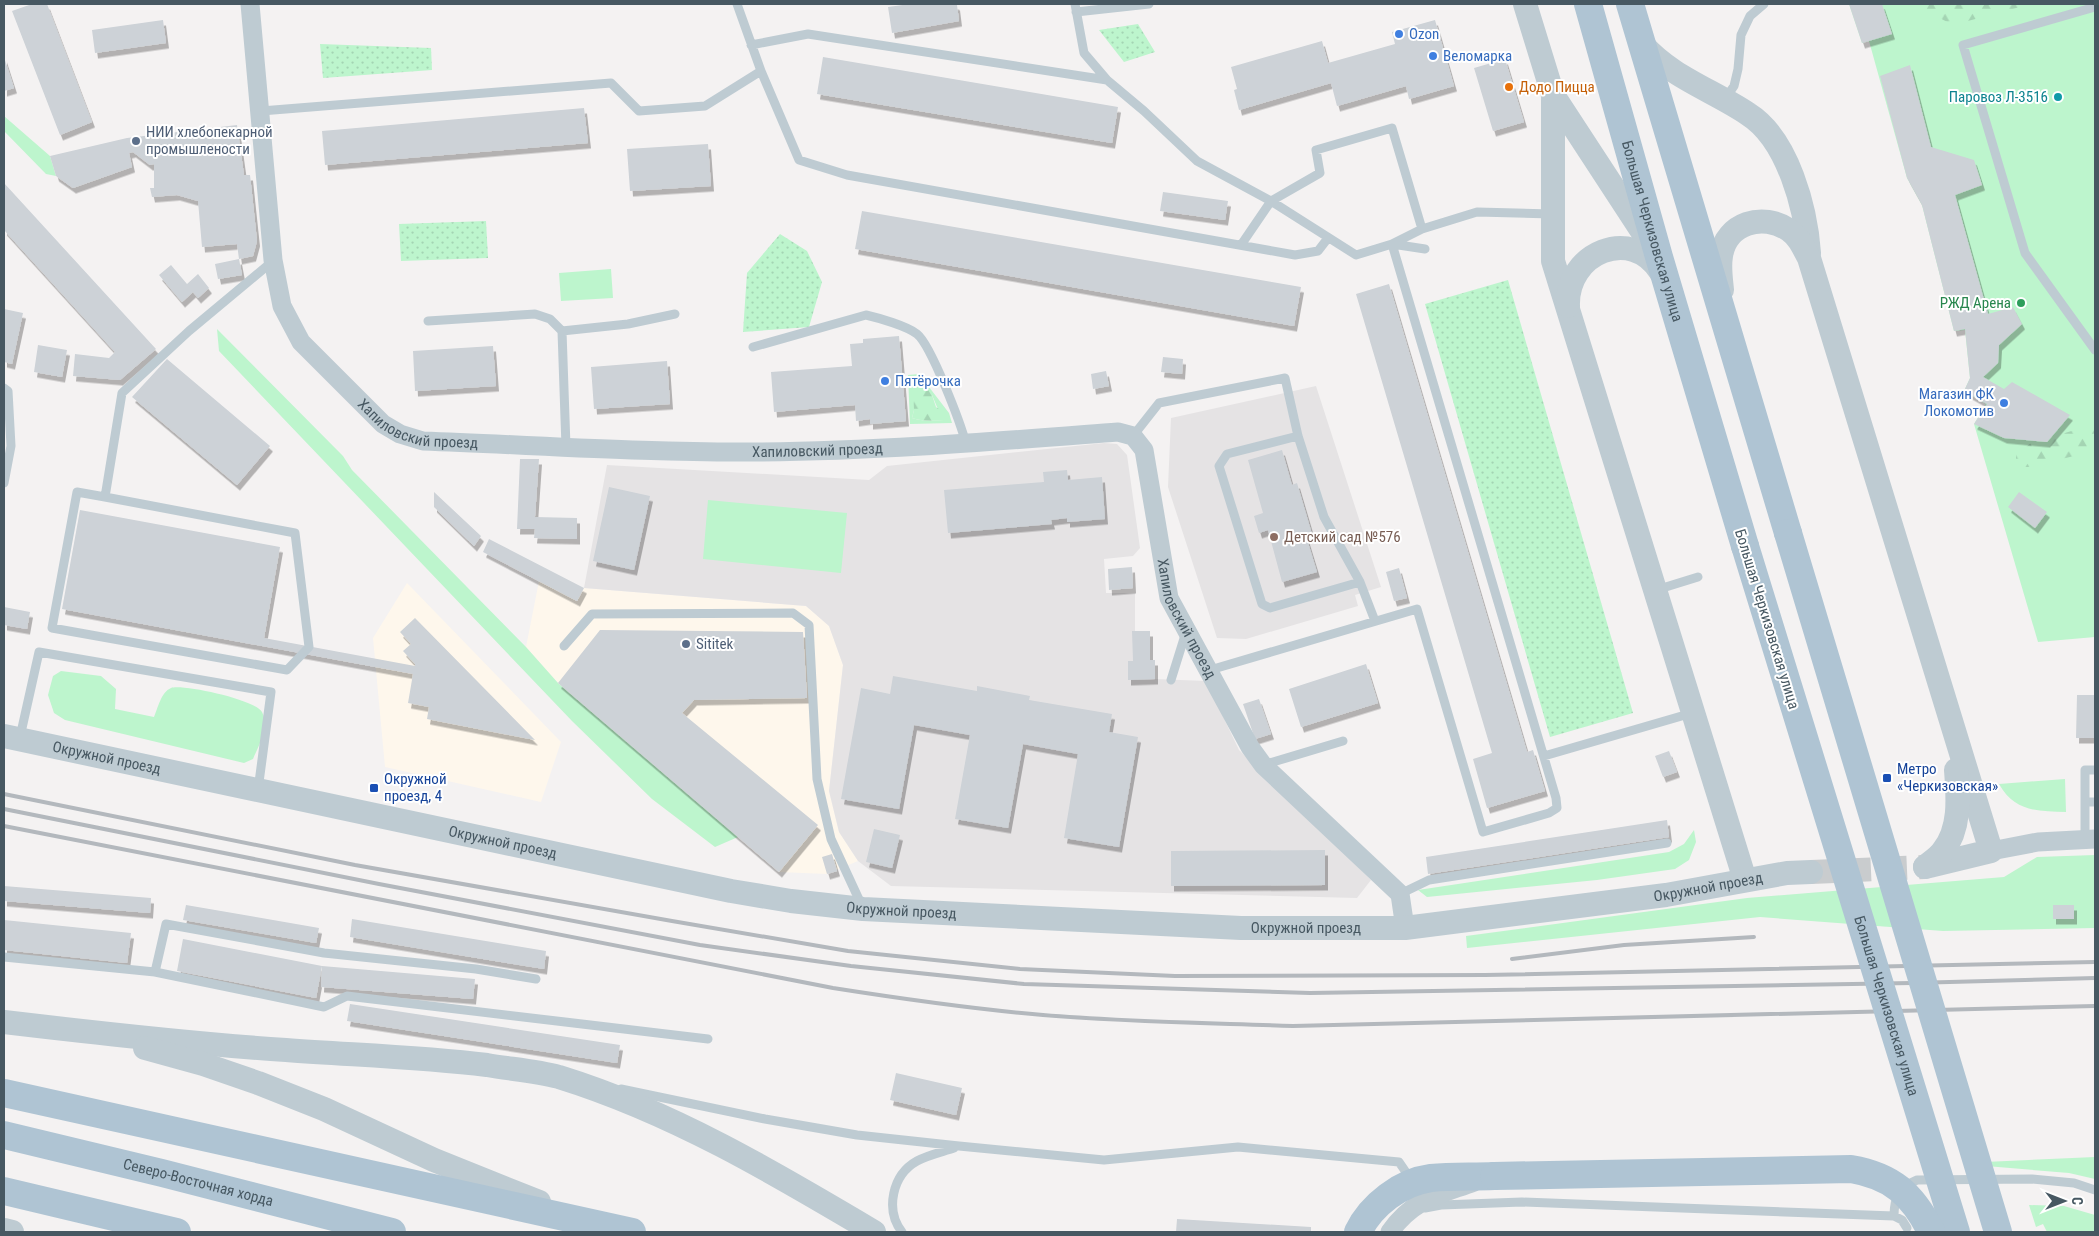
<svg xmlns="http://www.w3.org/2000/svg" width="2099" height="1236" font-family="'Roboto Condensed',sans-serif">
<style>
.commercial{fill:#fef7ec}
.education{fill:#e5e3e4}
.grass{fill:#bdf5cd;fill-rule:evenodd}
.forest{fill:url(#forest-firs)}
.park{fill:url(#park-dots)}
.building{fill:#cdd2d7;filter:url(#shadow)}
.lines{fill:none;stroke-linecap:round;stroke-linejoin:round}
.tertiary-tunnel{stroke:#c9ccce;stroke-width:24;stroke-dasharray:24 12;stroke-linecap:butt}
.service{stroke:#becbd2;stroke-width:9}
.minor{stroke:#becbd2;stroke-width:19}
.tertiary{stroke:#becbd2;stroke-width:24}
.primary{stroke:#afc4d3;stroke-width:28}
.rail{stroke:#b3b8bd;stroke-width:4}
.primary-bridge{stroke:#afc4d3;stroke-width:28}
.shop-dot{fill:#3f7fe0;stroke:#fff;stroke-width:2}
.food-dot{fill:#e8710a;stroke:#fff;stroke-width:2}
.culture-dot{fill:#0f9aa8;stroke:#fff;stroke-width:2}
.service-dot{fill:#5c6f8a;stroke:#fff;stroke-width:2}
.leisure-dot{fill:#2e9e5b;stroke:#fff;stroke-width:2}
.education-dot{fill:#8d6e63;stroke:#fff;stroke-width:2}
.transit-dot{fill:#1a4fb4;stroke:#fff;stroke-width:2}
.labels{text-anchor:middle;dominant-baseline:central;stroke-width:4;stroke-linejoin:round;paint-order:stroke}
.shop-label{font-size:15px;fill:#366cbe;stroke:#fff;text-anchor:start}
.food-label{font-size:15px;fill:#c56008;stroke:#fff;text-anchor:start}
.culture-label{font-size:15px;fill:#0d838f;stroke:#fff;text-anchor:end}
.service-label{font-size:15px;fill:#4e5e75;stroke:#fff;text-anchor:start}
.street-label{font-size:15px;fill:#475862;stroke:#fff}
.leisure-label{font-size:15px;fill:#27864d;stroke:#fff;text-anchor:end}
.education-label{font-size:15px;fill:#785e54;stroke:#fff;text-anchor:start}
.transit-label{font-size:15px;fill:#164399;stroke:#fff;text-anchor:start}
</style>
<defs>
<pattern id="forest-firs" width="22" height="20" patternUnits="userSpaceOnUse" patternTransform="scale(1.25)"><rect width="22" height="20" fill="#bdf5cd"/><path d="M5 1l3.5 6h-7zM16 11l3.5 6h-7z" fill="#a4d4b3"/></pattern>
<pattern id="park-dots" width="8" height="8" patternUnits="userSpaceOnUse" patternTransform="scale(1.25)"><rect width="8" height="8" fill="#bdf5cd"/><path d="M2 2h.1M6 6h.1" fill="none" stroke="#a4d4b3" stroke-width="1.8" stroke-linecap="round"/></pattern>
<filter id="shadow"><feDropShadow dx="3" dy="5.5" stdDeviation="0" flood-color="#0004"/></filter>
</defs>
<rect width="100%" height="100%" fill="#f4f2f2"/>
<path class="commercial" d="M539,581L577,601L584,588L806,606L829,626L843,665L829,791L839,832L858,861L827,874L779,872L558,683L526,647Z
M407,583L561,742L541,802L385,767L373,638Z"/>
<path class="education" d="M1316,386L1381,587L1355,595L1358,606L1246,639L1217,638L1168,487L1171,418Z
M1104,443L1117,444L1127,455L1140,548L1133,556L1104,559L1106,593H1135V631H1150V660H1155V679L1206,681L1239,750L1371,880L1357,898L891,886L858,861L839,832L829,791L843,665L829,626L806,606L584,588L607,465L869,480L887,466Z"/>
<path class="grass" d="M1849,4H2095V637L2038,642L1974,424L1986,404L1964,391L1970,378L1965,330L1954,331L1922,205L1907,178L1869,41L1862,43Z
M4,116L50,156L56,176L46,174L4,131Z
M611,269L613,298L561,301L559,273Z
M217,329L343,456L352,470L526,647L558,683L738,837L715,847L652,799L572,721L219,351Z
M919,374L949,413L952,423L910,424L908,375ZM932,395L943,421C932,420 923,422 912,418L914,410Z
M708,500L847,513L841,573L703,559Z
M61,671L101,676L116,689L115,709L154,717C158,708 161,692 171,688C183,684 256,700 262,712C270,728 259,744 253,759L244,763L65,720L54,713L48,695L53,676Z
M2065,779L2066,812C2037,811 2015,812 1999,784Z
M1694,830L1696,842L1689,860L1675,869L1597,880L1427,897L1418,890L1669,852L1684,844Z
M2095,855V928L1943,931L1760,917L1467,948L1466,936L1747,898L2004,877L2037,857ZM2053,905L2074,919H2053Z
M2095,1157V1179L2069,1173L1986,1166L1985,1162Z
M2029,1205L2064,1206L2095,1215V1232H2047L2043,1224L2036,1227Z"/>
<path class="forest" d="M1913,4H2031L1953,25Z
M917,379L924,384L932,395L936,407L947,415L944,421C932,420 923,422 912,418L914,410L913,384Z
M2095,424V451L2028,467H2023L2016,460V455L2031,443Z"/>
<path class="park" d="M1138,24L1155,52L1124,62L1099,30Z
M320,44L431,48L432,70L323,78Z
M486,221L488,258L401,261L399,224Z
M780,234L807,251L822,282L809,327L743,332L747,273Z
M1508,280L1633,713L1550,737L1425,304Z"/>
<path class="building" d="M32,4H47L92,122L60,135L12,11Z
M910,4H955L957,5L959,21L892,33L888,7Z
M1849,4H1882L1892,34L1862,43Z
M163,20L166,43L95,53L92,30Z
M1435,20L1454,86L1409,99L1406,86L1337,106L1331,83L1239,110L1234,90L1237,89L1231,67L1322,41L1328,63L1395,44L1392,32Z
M4,57L14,88L4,91Z
M823,57L1118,107L1112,143L817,94Z
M1505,59L1524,122L1493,131L1474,68Z
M1910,65L1931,147L1974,160L1982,185L1955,195L1988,314L2013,307L2022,324L1999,345L1998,363L1983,377L2004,389L2012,382L2070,415L2047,442L2004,438L1974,424L1987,404L1964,391L1970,378L1965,329L1954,331L1922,205L1907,178L1880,76Z
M584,108L588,143L325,165L322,131Z
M237,125L244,175H250L257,241L253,256L239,259L237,244L202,247L198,201L177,195L152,197L150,188H154V164L150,165L133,152L129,153L132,167L73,188L56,176L50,156L127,138Z
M708,144L711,186L630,191L627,149Z
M4,183L156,349L120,380L73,376L75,354L109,358L115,352L4,230Z
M1163,192L1228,201L1225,220L1160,211Z
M862,211L1301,287L1294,326L855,249Z
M239,259L242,275L218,279L215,264Z
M171,265L187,284L198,274L209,288L198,298L193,292L182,302L159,275Z
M1389,284L1527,752L1533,750L1545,791L1487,808L1473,759L1492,753L1356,294Z
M4,309L23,313L12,364L4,362Z
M899,336L906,421L870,424V419L856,421L855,405L774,412L771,372L852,366L850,344L863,343V339Z
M38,345L67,350L62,377L34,372Z
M493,346L496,386L415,391L413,351Z
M1163,357L1183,359L1182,374L1161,372Z
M167,359L270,446L237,485L132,397Z
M667,361L670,404L594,409L591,367Z
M1106,371L1109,386L1093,389L1091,374Z
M1282,450L1292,485L1297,483L1312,534L1306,536L1317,572L1282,582L1268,530L1259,533L1254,516L1263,513L1248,460Z
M520,459H539L535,517L577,518V539L534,538L535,529H517Z
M1067,470L1068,480L1102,477L1105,519L1067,522V518L1051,520L1052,524L948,533L944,490L1044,482L1043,472Z
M609,487L650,496L634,570L593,561Z
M434,492L481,536L474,546L434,507Z
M2019,492L2047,512L2035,528L2008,507Z
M80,510L280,547L264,638L415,666V664L403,651L411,644L400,632L415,618L535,740L427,719L429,707L408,703L413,674L62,609Z
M489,539L584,588L577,601L483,552Z
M1132,567L1133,588L1109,590L1108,569Z
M1399,568L1407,598L1394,601L1386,572Z
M4,607L30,612L27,629L4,625Z
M600,630L803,632L807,698L694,700L682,713L818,825L779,872L558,683Z
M1132,631H1150V660H1155V679L1128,680V661H1133Z
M1366,664L1378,703L1301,727L1289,689Z
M893,676L977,691V686L1030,696L1029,700L1112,714L1109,732L1138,737L1119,847L1064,838L1078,754L1023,744L1008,828L955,819L970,735L914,725L899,809L841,799L861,688L890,694Z
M2077,695H2095V738H2076Z
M1259,699L1271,734L1255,739L1243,704Z
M1669,751L1677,772L1663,777L1655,756Z
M1667,820L1669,837L1428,874L1426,857Z
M874,829L900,835L892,868L866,862Z
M1325,850V885L1171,886V851Z
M832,854L837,871L827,874L822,857Z
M4,886L151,898L150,913L4,901Z
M186,905L319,928L316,943L183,920Z
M2053,905H2074V919H2053Z
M352,919L546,951L544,969L350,937Z
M4,920L131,933L127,963L4,950Z
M183,939L322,966L316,998L177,971Z
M322,966L475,979L473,999L321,987Z
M350,1004L620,1045L617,1063L347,1021Z
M896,1073L962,1088L956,1115L890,1100Z
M1177,1219L1311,1227V1232H1176Z"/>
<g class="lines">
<path class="tertiary-tunnel" d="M1811,872L1925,867"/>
<path class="service" d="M737,4L761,71L799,160L847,175L1295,255L1318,251L1328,238
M1075,4L1084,53L1107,80
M2095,7L1963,45L2025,253L2095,350
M1076,12L1149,4
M751,45L808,34L1107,80L1144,111L1197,161L1271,201L1356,255L1392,244L1422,229L1477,212L1552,214
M1725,99L1734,86L1738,69L1741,35L1750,16L1764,4
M261,111L611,83L639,111L705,106L761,71
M1241,245L1271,201L1320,173L1316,150L1392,128L1422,229
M428,321L535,314L550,319L562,331L566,447
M562,331L628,324L675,314
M753,347L866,315C879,318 907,326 917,334C931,345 961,424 966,444
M4,388L8,391L11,446L4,483
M1133,436L1159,403L1285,378L1298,436L1324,517L1360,582L1375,621
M1298,436L1227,454L1219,466L1262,604L1270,608L1360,582
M105,497L77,492L52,628L287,670L309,647L295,533L105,497L122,393L189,331L273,261
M1656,590L1698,577
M564,646L592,614L793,613L809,625L817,779L831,839L862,906
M1210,670L1417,609L1483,832L1549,813L1557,808L1556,798L1392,244L1425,249
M1171,680L1186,632
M20,737L39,652L271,692L258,790
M1544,756L1692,713
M1263,765L1343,741
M2085,802H2095
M2085,839V770H2095
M1400,894L1429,880L1667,843
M4,957L155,972L166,924L324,953L476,969L536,979
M155,972L324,1007L347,996L708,1039
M621,1089L765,1119L857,1135L959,1146L1104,1160L1238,1147L1399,1162L1412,1181
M1425,1208L1441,1205L1522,1202L1894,1216L1902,1220L1907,1228
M1894,1216C1894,1197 1900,1187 1917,1180L2032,1179L2074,1183L2095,1190
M902,1232C885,1210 892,1175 917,1161C928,1155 942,1152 954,1148"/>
<g class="minor">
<path id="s1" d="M250,4L273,260L282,306L301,342L383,424L400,434L423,441C535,445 647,453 759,452C879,451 999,441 1118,432L1133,436L1144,450L1169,598L1250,747L1263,765L1400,894L1405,928"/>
<path d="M1991,851L2038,842L2095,839"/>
<path d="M1390,1232C1413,1199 1439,1195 1474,1182"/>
</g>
<g class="tertiary">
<path d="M1525,4L1553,95L1651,245"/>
<path d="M1643,45C1671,77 1714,91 1748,114C1788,139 1806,209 1809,253"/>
<path d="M1553,95V261L1745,880"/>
<path d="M1722,290C1721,279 1719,267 1721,256C1726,223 1763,212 1789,230C1799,237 1803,247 1809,258L1991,851L1925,867"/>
<path d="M1568,306C1566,252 1632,226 1660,271"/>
<path id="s2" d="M4,736L731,891L791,901L863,909L1241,928H1405L1666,895L1787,873L1811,872"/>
<path d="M1925,867C1931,862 1939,857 1943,851C1961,828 1958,797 1956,770"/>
<path d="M4,1022C97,1033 192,1044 286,1050C353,1055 420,1057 487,1065C510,1069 536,1071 559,1077C672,1112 773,1172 874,1232"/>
<path d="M145,1048L203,1064L258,1083L324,1109L434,1160L539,1202"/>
<path d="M4,1230L12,1232"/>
</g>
<g class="primary">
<path id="s3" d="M1588,4L1659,257L1745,546"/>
<path d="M1630,4L1788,533"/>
<path d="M4,1093L632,1232"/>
<path id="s4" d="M4,1135L162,1173L392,1232"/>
<path d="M4,1191L177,1232"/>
<path d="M1358,1232C1371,1205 1401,1182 1431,1178C1452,1176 1473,1177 1494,1176"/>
</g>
<path class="rail" d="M4,794L355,865L672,921L848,951L1020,969L1175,976L1485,975L2095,962
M4,809L379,884L700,945L851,966L1024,984L1310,993L1912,983L2095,978
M4,826L833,988C903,999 973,1009 1043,1015C1126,1022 1210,1023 1293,1026L2095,1006
M1512,959L1624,945L1754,937"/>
<g class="primary-bridge">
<path d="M1788,533L1998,1232"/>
<path id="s5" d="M1745,546L1956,1232"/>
<path d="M1494,1176L1851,1169C1892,1176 1912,1194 1931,1231"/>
</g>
</g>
<g class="shop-dot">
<circle cx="1399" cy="34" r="5"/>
<circle cx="1433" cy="56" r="5"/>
<circle cx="885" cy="381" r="5"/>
<circle cx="2004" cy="403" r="5"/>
</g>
<circle class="food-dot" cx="1509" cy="87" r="5"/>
<circle class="culture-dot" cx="2058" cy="97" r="5"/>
<g class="service-dot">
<circle cx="136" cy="141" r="5"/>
<circle cx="686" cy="644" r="5"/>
</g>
<circle class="leisure-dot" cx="2021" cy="303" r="5"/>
<circle class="education-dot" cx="1274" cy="537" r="5"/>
<g class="transit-dot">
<rect x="1882" y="773" width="10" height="10" rx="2.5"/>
<rect x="369" y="783" width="10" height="10" rx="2.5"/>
</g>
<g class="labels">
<g class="shop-label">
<text x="1409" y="34">Ozon</text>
<text x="1443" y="56">Веломарка</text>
<text x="895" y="381">Пятёрочка</text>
<text x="1994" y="394" text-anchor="end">Магазин ФК<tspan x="1994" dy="17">Локомотив</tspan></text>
</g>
<g class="food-label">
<text x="1519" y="87">Додо Пицца</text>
</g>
<g class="culture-label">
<text x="2048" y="97">Паровоз Л-3516</text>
</g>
<g class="service-label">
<text x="146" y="132">НИИ хлебопекарной<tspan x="146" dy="17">промышлености</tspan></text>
<text x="696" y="644">Sititek</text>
</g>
<g class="street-label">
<text stroke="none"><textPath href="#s3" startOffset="236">Большая Черкизовская улица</textPath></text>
<text stroke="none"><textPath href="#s1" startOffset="494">Хапиловский проезд</textPath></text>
<text stroke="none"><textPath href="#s1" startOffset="899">Хапиловский проезд</textPath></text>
<text stroke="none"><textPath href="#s1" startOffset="1409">Хапиловский проезд</textPath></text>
<text transform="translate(1767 619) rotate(73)">Большая Черкизовская улица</text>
<text stroke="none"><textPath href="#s2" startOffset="105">Окружной проезд</textPath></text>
<text stroke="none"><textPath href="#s2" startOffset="510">Окружной проезд</textPath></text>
<text stroke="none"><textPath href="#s2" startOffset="1725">Окружной проезд</textPath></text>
<text stroke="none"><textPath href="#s2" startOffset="915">Окружной проезд</textPath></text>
<text stroke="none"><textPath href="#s2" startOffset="1320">Окружной проезд</textPath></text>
<text stroke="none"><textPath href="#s5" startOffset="481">Большая Черкизовская улица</textPath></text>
<text stroke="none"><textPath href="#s4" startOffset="200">Северо-Восточная хорда</textPath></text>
</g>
<g class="leisure-label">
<text x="2011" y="303">РЖД Арена</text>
</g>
<g class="education-label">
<text x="1284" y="537">Детский сад №576</text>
</g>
<g class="transit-label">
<text x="1897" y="769">Метро<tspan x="1897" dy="17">«Черкизовская»</tspan></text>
<text x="384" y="779">Окружной<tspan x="384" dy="17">проезд, 4</tspan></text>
</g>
</g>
<rect width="2099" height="1236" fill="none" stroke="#475862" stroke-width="10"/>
<g transform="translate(2064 1201) rotate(90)" stroke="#ffffff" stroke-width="4" paint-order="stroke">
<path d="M0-4L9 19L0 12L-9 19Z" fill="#475862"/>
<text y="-8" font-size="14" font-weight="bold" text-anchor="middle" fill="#475862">С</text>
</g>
</svg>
